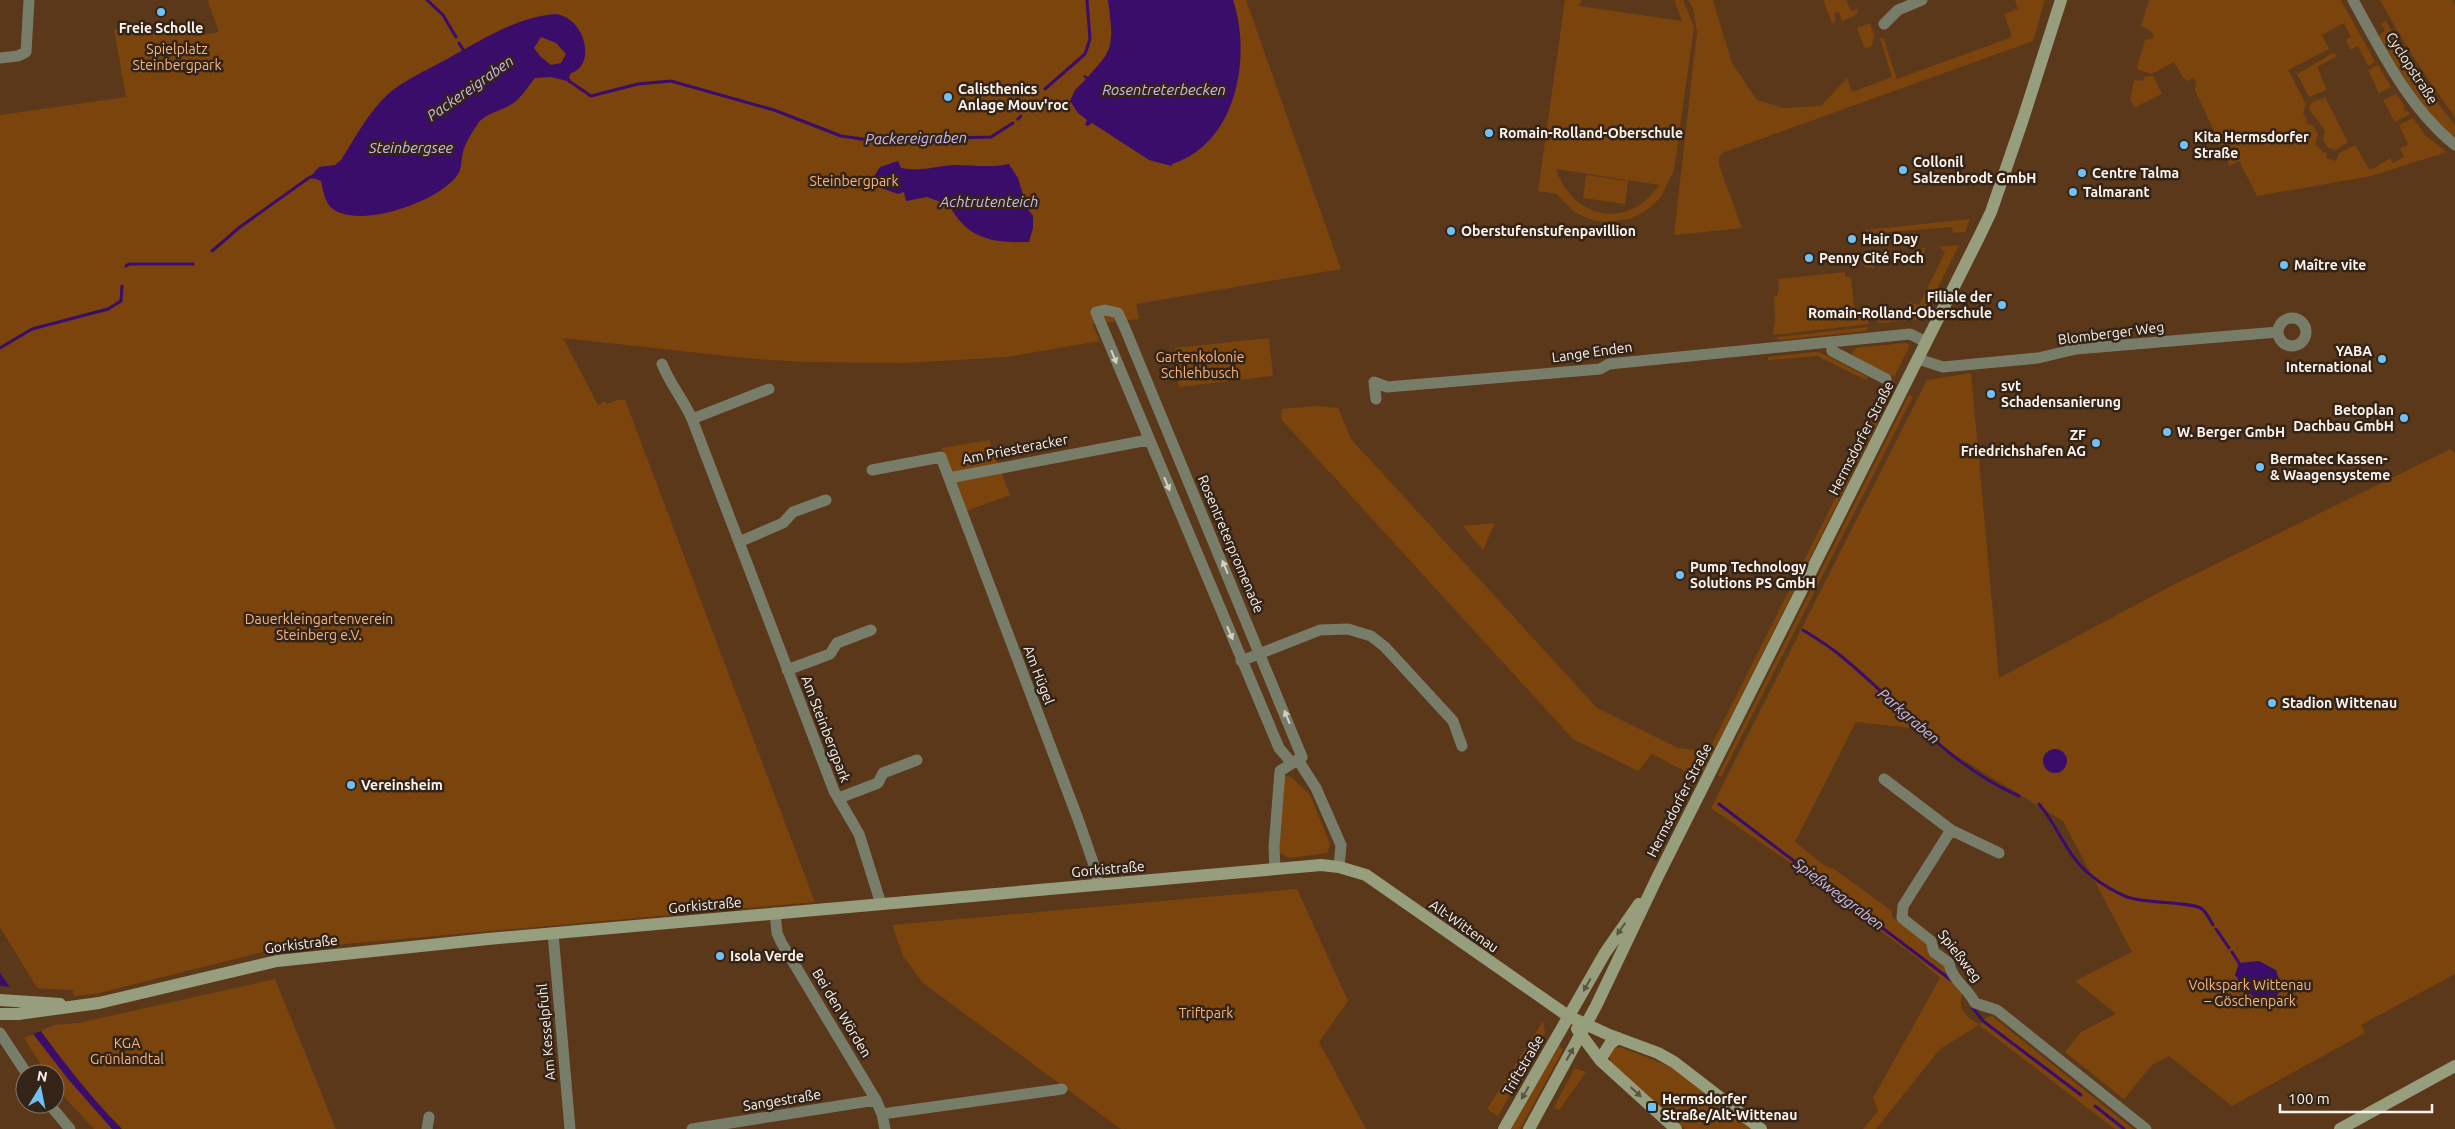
<svg xmlns="http://www.w3.org/2000/svg" width="2455" height="1129" font-family="Ubuntu,sans-serif">
<style>
.green{fill:#7b440d;fill-rule:evenodd}
.water{fill:#3a0d6b;fill-rule:evenodd}
.pier{fill:#5b381a}
.lines{fill:none;stroke-linecap:round;stroke-linejoin:round}
.stream{stroke:#3a0d6b;stroke-width:3}
.street{stroke:#787d69;stroke-width:11}
.secondary{stroke:#969e7e;stroke-width:12}
.oneway{fill:#d4d0c5}
.oneway2{fill:#5b5540}
.poi-dot{fill:#71c1f5;stroke:#342417;stroke-width:2}
.labels{text-anchor:middle;dominant-baseline:central;stroke-width:5;stroke-linejoin:round;paint-order:stroke}
.poi-label{font-size:14px;font-weight:bold;fill:#fcf3ec;stroke:#342417;text-anchor:start}
.park-label{font-size:14px;fill:#f8b47f;stroke:#342417}
.street-label{font-size:14px;fill:#fcf3ec;stroke:#342417}
.water-label{font-size:15px;font-style:italic;fill:#cabbec;stroke:#342417}
</style>
<rect width="100%" height="100%" fill="#5b381a"/>
<path class="green" d="M207,0H1246L1341,269L1136,304L1139,319L1092,324L1100,341L1006,357L906,363L803,362L745,358L563,338L598,405L606,401L607,404L618,400H625L815,902L267,951L95,994L74,996L73,990L37,988L0,927V115L126,97L114,29L182,24L195,36L219,32Z
M1565,0H1582L1579,6L1682,21L1674,0H1683L1694,27L1674,170L1660,198L1648,209L1630,219L1602,222L1589,219L1575,212L1557,194L1538,191ZM1556,170V169L1659,185C1628,231 1574,219 1556,170Z
M1688,0H1713L1732,63L1757,100L1783,108L1821,106L1847,78L1852,92L1892,77L1880,38H1883L1897,79L2012,37L2004,14L2018,9L2015,0H2045L2033,41L1722,153L1719,157V165L1742,228L1674,235L1697,32L1693,8Z
M1823,0H1846L1851,11L1858,9L1856,15L1842,21L1839,12L1834,13L1836,21L1832,23Z
M2149,0H2341L2375,62L2368,66L2358,46L2350,50L2346,40L2351,37L2344,23L2322,35L2329,49L2288,70L2306,104L2303,113L2307,120L2306,123L2314,126L2318,135L2315,144L2322,151L2327,153L2326,158L2336,161L2339,153L2355,145L2369,169H2373L2390,158L2393,163L2404,157L2400,149L2408,144L2399,125L2413,118L2426,136L2447,152L2371,176L2257,196L2239,161L2230,166L2195,90L2196,82L2193,78L2188,81L2184,79L2174,62L2152,74L2139,70L2137,68L2145,40L2154,38L2151,31L2141,26Z
M2380,0H2452L2455,5V117C2427,79 2402,41 2380,0Z
M2386,21L2429,92L2455,125V137C2422,112 2399,70 2379,35L2385,31L2381,23Z
M1870,23L1874,35L1872,46L1865,49L1857,28Z
M2333,53L2337,56L2317,67L2327,90L2309,97L2297,74Z
M2378,65L2391,87L2379,93L2368,70Z
M2145,76H2153L2162,94L2135,107L2130,99L2134,80L2143,81Z
M2396,94L2405,106L2403,108L2406,112L2408,111L2410,114L2395,122L2383,100Z
M2325,97L2348,142L2335,150L2327,147L2323,139L2325,131L2309,109L2311,103Z
M1586,175L1628,181L1625,204L1583,198Z
M1970,219L1965,232L1953,233L1952,227L1866,234V230Z
M1959,245L1922,319L1879,323L1878,312L1909,309V303L1919,305L1945,252L1939,247Z
M1926,247L1919,264H1916L1915,258L1874,261V268L1865,267L1861,261L1868,252H1872L1873,259L1922,254V248Z
M1845,272V277H1851L1855,314L1868,313L1869,324L1773,335L1775,319L1774,296H1777L1779,289L1778,279Z
M1868,327L1867,331L1778,340L1777,337Z
M1269,338L1273,376L1179,387L1175,348Z
M1905,343L1910,345L1894,377L1855,357L1852,354L1856,348Z
M1815,352L1821,353L1868,377L1866,380L1817,356L1768,360V357Z
M1971,373L1999,678L2173,585L2451,449L2455,454V974L2361,1025L2365,1033L2232,1106L2169,1056L2152,1065L2124,1099L2065,1052L2081,1032L2116,1014L2075,981L2132,952L2063,821L1911,728L1856,722L1795,842L1825,866L1834,869L1892,911V917L1927,943L1945,965L1946,975L1962,993C1958,1012 1965,1014 1979,1025L1987,1017L1992,1016L2133,1129H2115L1979,1025L1940,1049L1876,1129H1863L1878,1111L1873,1098L1940,978L1912,954L1796,870L1789,862L1711,808L1927,380Z
M1909,395L1913,396L1721,777L1718,775Z
M1314,406L1338,408L1351,439L1597,708L1678,748L1703,751L1690,774L1652,754L1638,771L1573,739L1281,419L1282,409Z
M1874,421L1878,422L1703,772L1699,770Z
M989,440L1010,495L964,512L942,448Z
M1495,523L1483,550L1463,526Z
M1284,776L1291,777L1310,795L1330,844L1327,853L1289,858L1278,852Z
M1297,889L1348,1001L1319,1042L1366,1129H1121L923,983L903,956L892,925Z
M275,979L336,1129H94L59,1091L55,1086V1074H47L24,1038L54,1025L79,1023Z
M1543,1021L1545,1033L1498,1116L1487,1109Z
M1558,1043L1563,1050L1520,1129H1511Z
M1620,1047L1669,1066L1754,1129H1685L1611,1063L1609,1056L1614,1048Z
M1575,1068L1586,1072L1559,1110L1556,1109L1554,1107Z"/>
<path class="water" d="M1108,0H1233C1252,56 1237,144 1172,164V166L1149,160L1092,123L1088,126L1085,125L1087,120L1078,113L1070,101L1075,90L1086,79L1083,76L1085,75L1088,77C1093,70 1101,63 1106,55C1115,39 1110,18 1108,0Z
M555,14C585,17 597,65 571,73L569,77L571,82L551,77L535,78C529,85 523,95 516,101C506,110 487,112 479,122C474,129 465,143 463,152C461,161 462,170 456,177C436,202 361,229 333,209C325,204 323,190 321,181L310,177L319,167L335,165L341,160C355,138 368,113 387,95C404,80 427,70 447,59C482,40 514,18 555,14ZM541,37L556,43L566,54L561,63L551,65L541,57L534,48Z
M898,161L901,168C921,172 935,166 954,165C973,165 990,168 1009,164L1018,178L1027,208L1033,216V228L1029,242C993,243 968,240 949,205L927,197L906,201L904,192L898,194L873,185L871,181L880,167Z
M2043 761a12 12 0 1 1 24 0a12 12 0 1 1-24 0Z
M2259,961L2276,970C2280,982 2282,988 2275,1000C2250,1000 2249,994 2235,975L2239,963Z
M0,973C39,1029 74,1080 122,1129H112L68,1079L34,1035L0,985Z"/>
<path class="pier" d="M0,986L12,987L43,1030L31,1035Z"/>
<g class="lines">
<path class="stream" d="M427,0L443,15L456,37
M459,43L464,51
M569,81L591,96L638,84L671,81L774,110L841,136L869,140L991,137L1013,123
M1045,89L1085,54L1090,39L1087,0
M1018,119L1021,116
M212,251L240,227L310,177H314
M126,266L129,264H193
M0,348L32,329L108,309L121,301L122,286
M1803,630C1816,638 1829,646 1841,656C1899,703 1949,766 2019,796
M1719,804L1951,980
M2039,804C2051,818 2058,833 2068,849C2081,871 2104,887 2127,897C2145,904 2192,901 2202,909C2207,913 2210,920 2213,925
M2216,929L2229,948
M2232,952L2239,963
M1973,1008L1983,1021L2081,1095
M2095,1106L2124,1129"/>
<path class="street" d="M2353,0C2381,51 2409,108 2455,145
M1884,24L1898,10L1922,0
M0,58L18,56L26,52L29,0
M2278 332a14 14 0 1 1 28 0a14 14 0 1 1-28 0Z
M1831,342L1832,351L1886,379
M1918,359L1943,367L2038,358L2076,349L2278,332
M662,364C670,384 683,399 692,419L834,791L859,834L881,904
M1376,399L1374,382L1387,387L1600,369L1609,364L1910,334L1926,342
M692,419L769,389
M872,470L941,457L1078,819L1096,871L1098,884
M949,478L1148,440
M739,542L783,523L793,512L826,500
M1241,661L1320,630L1348,629L1371,636L1385,647L1453,721L1462,746
M787,670L830,654L837,643L871,630
M1298,760L1316,788L1341,845L1339,867
M1884,779L1951,830L1999,853
M839,798L878,783L883,773L917,760
M1951,830L1903,906L1902,918L1931,941L1934,952L1949,963C1951,979 1968,988 1975,1003L1997,1010L2146,1129
M1275,869L1274,847L1280,771L1302,757L1124,326L1118,313L1105,310L1096,312L1279,748L1291,762
M775,913L777,933L781,942L876,1100L882,1114L885,1129
M553,933L570,1129
M0,1033L27,1074
M49,1104L70,1129
M882,1114L1062,1089
M427,1129L429,1117
M692,1129L876,1100"/>
<path class="secondary" d="M0,1000L60,1004
M0,1014H18L99,1003L277,961L488,939L1321,865L1339,867L1366,875L1568,1016L1607,1034L1658,1053L1674,1062L1761,1129
M1577,1029L1600,1060L1676,1129
M1600,1060L1610,1044L1618,1038
M1504,1129L1605,953L1639,904
M1529,1129L1596,1006L1657,878L1979,237L1991,212L2023,119L2061,0
M2340,1129L2455,1066"/>
</g>
<defs><path id="oneway-solid" d="M-6-.8H1V-3.2L6.5 0L1 3.2V.8H-6Z" transform="scale(1.25)"/></defs>
<g class="oneway">
<use href="#oneway-solid" transform="translate(1114 357) rotate(68)"/>
<use href="#oneway-solid" transform="translate(1167 484) rotate(67)"/>
<use href="#oneway-solid" transform="translate(1225 567) rotate(-113)"/>
<use href="#oneway-solid" transform="translate(1230 633) rotate(67)"/>
<use href="#oneway-solid" transform="translate(1287 717) rotate(-112)"/>
</g>
<g class="oneway2">
<use href="#oneway-solid" transform="translate(1621 929) rotate(125)"/>
<use href="#oneway-solid" transform="translate(1587 985) rotate(119)"/>
<use href="#oneway-solid" transform="translate(1570 1054) rotate(-61)"/>
<use href="#oneway-solid" transform="translate(1636 1092) rotate(42)"/>
<use href="#oneway-solid" transform="translate(1525 1093) rotate(120)"/>
</g>
<g class="poi-dot">
<circle cx="161" cy="12" r="5"/>
<circle cx="948" cy="97" r="5"/>
<circle cx="1489" cy="133" r="5"/>
<circle cx="2184" cy="145" r="5"/>
<circle cx="1903" cy="170" r="5"/>
<circle cx="2082" cy="173" r="5"/>
<circle cx="2073" cy="192" r="5"/>
<circle cx="1451" cy="231" r="5"/>
<circle cx="1852" cy="239" r="5"/>
<circle cx="1809" cy="258" r="5"/>
<circle cx="2284" cy="265" r="5"/>
<circle cx="2002" cy="305" r="5"/>
<circle cx="2382" cy="359" r="5"/>
<circle cx="1991" cy="394" r="5"/>
<circle cx="2404" cy="418" r="5"/>
<circle cx="2167" cy="432" r="5"/>
<circle cx="2096" cy="443" r="5"/>
<circle cx="2260" cy="467" r="5"/>
<circle cx="1680" cy="575" r="5"/>
<circle cx="2272" cy="703" r="5"/>
<circle cx="351" cy="785" r="5"/>
<circle cx="720" cy="956" r="5"/>
<rect x="1647" y="1102" width="10" height="10" rx="2.5"/>
</g>
<g class="labels">
<g class="poi-label">
<text x="161" y="28" text-anchor="middle">Freie Scholle</text>
<text x="958" y="89">Calisthenics<tspan x="958" dy="16">Anlage Mouv'roc</tspan></text>
<text x="1499" y="133">Romain-Rolland-Oberschule</text>
<text x="2194" y="137">Kita Hermsdorfer<tspan x="2194" dy="16">Straße</tspan></text>
<text x="1913" y="162">Collonil<tspan x="1913" dy="16">Salzenbrodt GmbH</tspan></text>
<text x="2092" y="173">Centre Talma</text>
<text x="2083" y="192">Talmarant</text>
<text x="1461" y="231">Oberstufenstufenpavillion</text>
<text x="1862" y="239">Hair Day</text>
<text x="1819" y="258">Penny Cité Foch</text>
<text x="2294" y="265">Maître vite</text>
<text x="1992" y="297" text-anchor="end">Filiale der<tspan x="1992" dy="16">Romain-Rolland-Oberschule</tspan></text>
<text x="2372" y="351" text-anchor="end">YABA<tspan x="2372" dy="16">International</tspan></text>
<text x="2001" y="386">svt<tspan x="2001" dy="16">Schadensanierung</tspan></text>
<text x="2394" y="410" text-anchor="end">Betoplan<tspan x="2394" dy="16">Dachbau GmbH</tspan></text>
<text x="2177" y="432">W. Berger GmbH</text>
<text x="2086" y="435" text-anchor="end">ZF<tspan x="2086" dy="16">Friedrichshafen AG</tspan></text>
<text x="2270" y="459">Bermatec Kassen-<tspan x="2270" dy="16">&amp; Waagensysteme</tspan></text>
<text x="1690" y="567">Pump Technology<tspan x="1690" dy="16">Solutions PS GmbH</tspan></text>
<text x="2282" y="703">Stadion Wittenau</text>
<text x="361" y="785">Vereinsheim</text>
<text x="730" y="956">Isola Verde</text>
<text x="1662" y="1099">Hermsdorfer<tspan x="1662" dy="16">Straße/Alt-Wittenau</tspan></text>
</g>
<g class="park-label">
<text x="177" y="49">Spielplatz<tspan x="177" dy="16">Steinbergpark</tspan></text>
<text x="854" y="181">Steinbergpark</text>
<text x="1200" y="357">Gartenkolonie<tspan x="1200" dy="16">Schlehbusch</tspan></text>
<text x="319" y="619">Dauerkleingartenverein<tspan x="319" dy="16">Steinberg e.V.</tspan></text>
<text x="2250" y="985">Volkspark Wittenau<tspan x="2250" dy="16">– Göschenpark</tspan></text>
<text x="1206" y="1013">Triftpark</text>
<text x="127" y="1043">KGA<tspan x="127" dy="16">Grünlandtal</tspan></text>
</g>
<g class="street-label">
<text transform="translate(2412 68) rotate(57)">Cyclopstraße</text>
<text transform="translate(2111 333) rotate(-7)">Blomberger Weg</text>
<text transform="translate(1592 352) rotate(-8)">Lange Enden</text>
<text transform="translate(1861 438) rotate(-63)">Hermsdorfer Straße</text>
<text transform="translate(1015 449) rotate(-11)">Am Priesteracker</text>
<text transform="translate(1231 544) rotate(67)">Rosentreterpromenade</text>
<text transform="translate(1039 675) rotate(69)">Am Hügel</text>
<text transform="translate(826 729) rotate(69)">Am Steinbergpark</text>
<text transform="translate(1679 800) rotate(-63)">Hermsdorfer Straße</text>
<text transform="translate(1108 869) rotate(-5)">Gorkistraße</text>
<text transform="translate(705 905) rotate(-5)">Gorkistraße</text>
<text transform="translate(1464 926) rotate(35)">Alt-Wittenau</text>
<text transform="translate(301 944) rotate(-7)">Gorkistraße</text>
<text transform="translate(1960 956) rotate(52)">Spießweg</text>
<text transform="translate(842 1013) rotate(59)">Bei den Wörden</text>
<text transform="translate(546 1032) rotate(-95)">Am Kesselpfuhl</text>
<text transform="translate(1523 1065) rotate(-60)">Triftstraße</text>
<text transform="translate(782 1100) rotate(-9)">Sangestraße</text>
</g>
<g class="water-label">
<text transform="translate(470 88) rotate(-35)">Packereigraben</text>
<text x="1164" y="89">Rosentreterbecken</text>
<text transform="translate(916 138) rotate(-1)">Packereigraben</text>
<text x="411" y="147">Steinbergsee</text>
<text x="989" y="201">Achtrutenteich</text>
<text transform="translate(1909 716) rotate(41)">Parkgraben</text>
<text transform="translate(1839 894) rotate(37)">Spießweggraben</text>
</g>
</g>
<g transform="translate(40 1089) rotate(10)"><circle r="24" fill="#342417" stroke="#84776c"/>
<path d="M0-4L9 19L0 12L-9 19Z" fill="#71c1f5"/>
<text y="-8" font-size="14" font-weight="bold" text-anchor="middle" fill="#fcf3ec">N</text>
</g>
<path d="M2280 1104v8h152v-8" fill="none" stroke="#fcf3ec" stroke-width="2.5"/>
<text x="2288" y="1104" font-size="15" fill="#fcf3ec" stroke="#342417" stroke-width="4" paint-order="stroke">100 m</text>
</svg>
